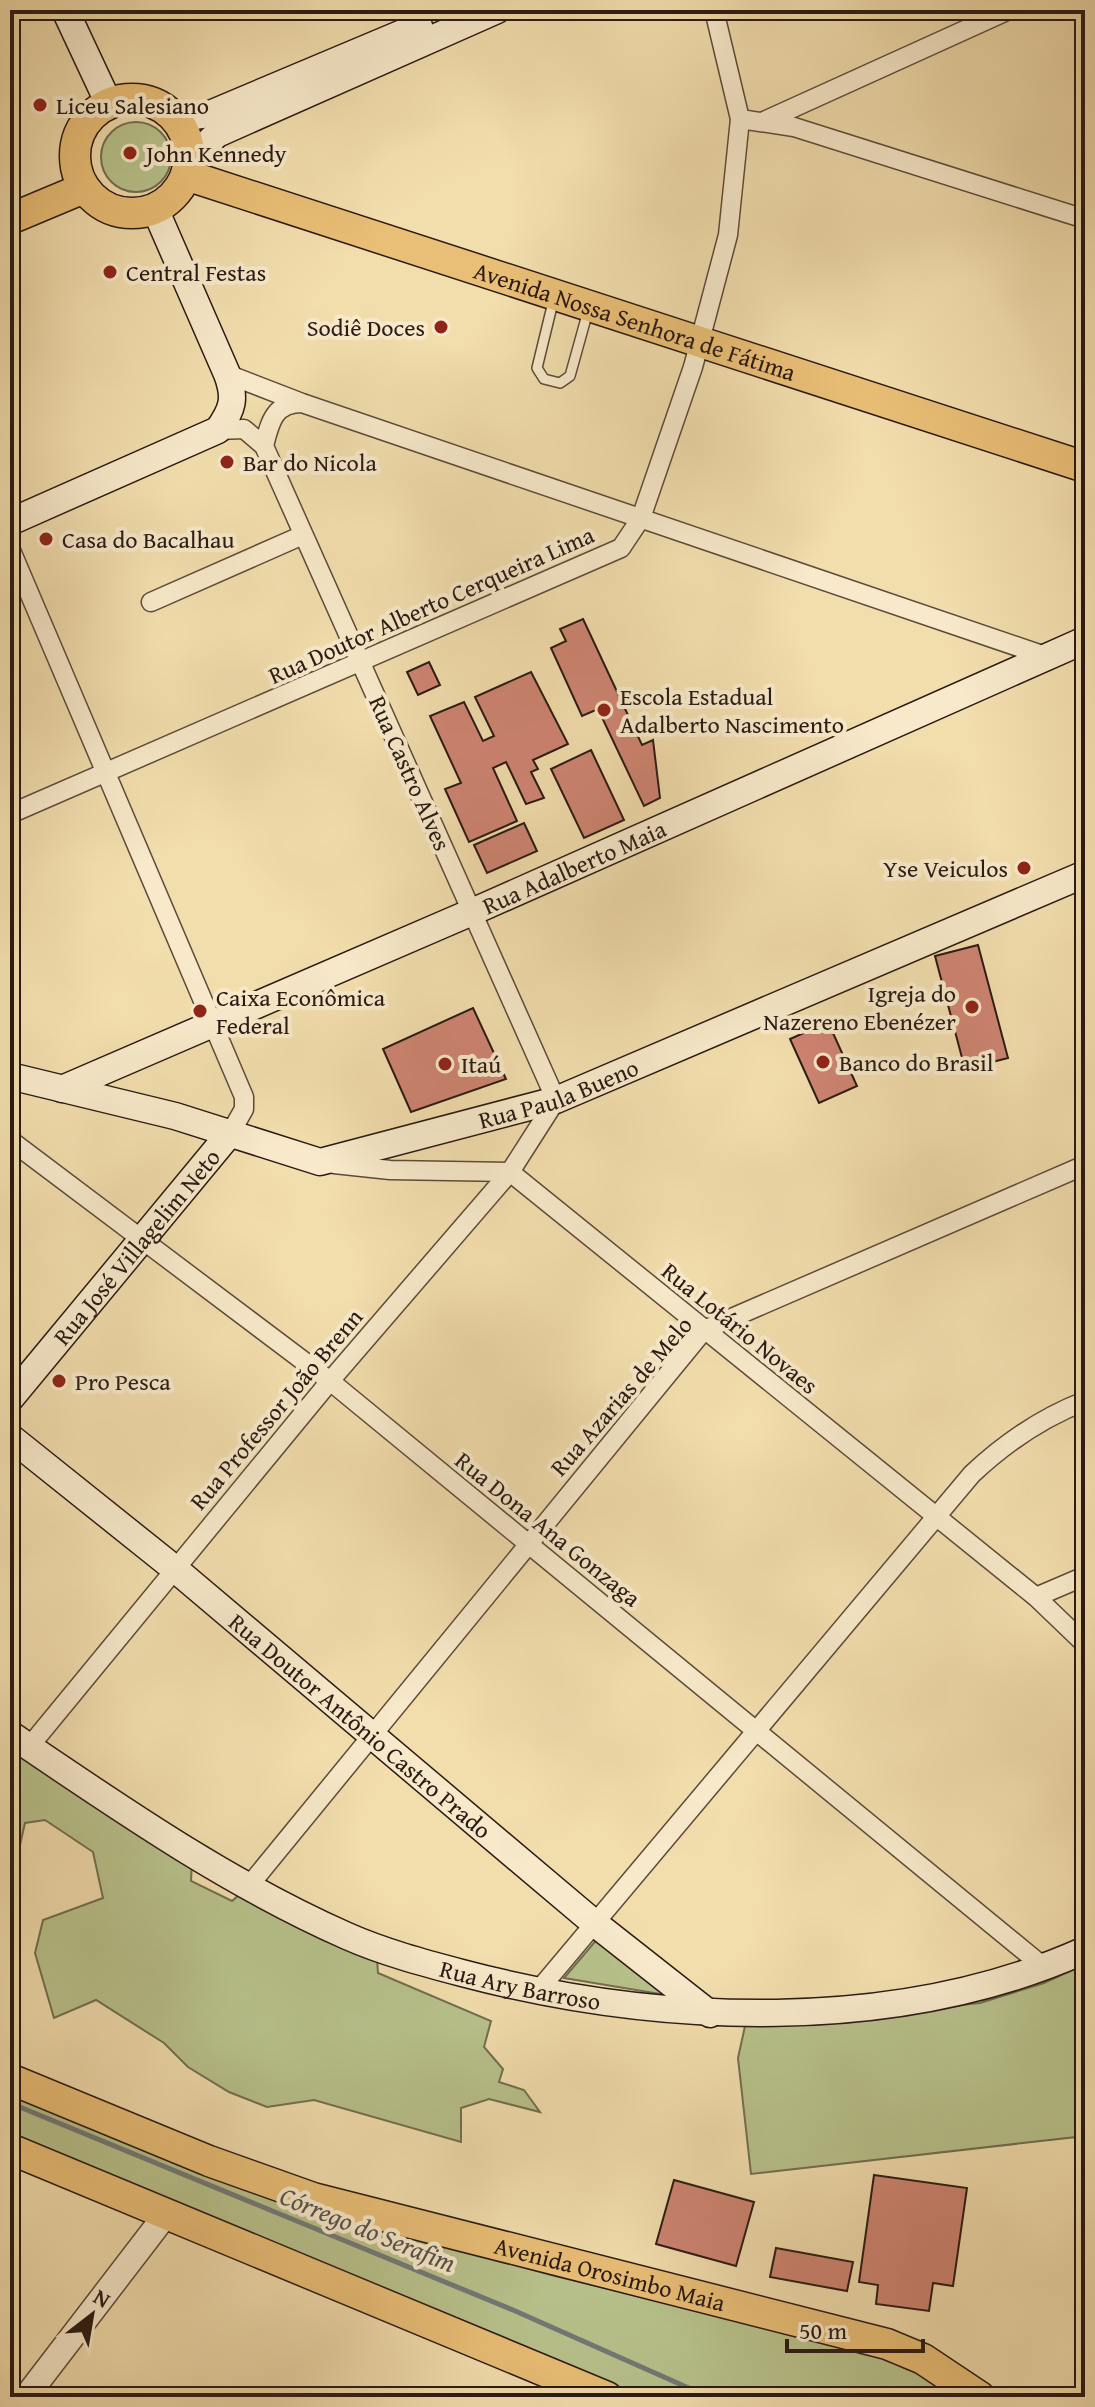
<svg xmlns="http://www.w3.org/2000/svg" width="1095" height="2407" font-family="'Gentium Book Plus',serif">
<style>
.green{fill:#b8c28c;stroke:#716e50;stroke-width:2}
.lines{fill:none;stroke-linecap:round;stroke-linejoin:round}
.stream{stroke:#727976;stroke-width:5}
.building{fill:#ce8472;stroke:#2a1a14;stroke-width:2}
.service-casing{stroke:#5c4b3a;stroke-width:12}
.minor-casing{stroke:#5c4b3a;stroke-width:21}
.tertiary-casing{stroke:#5c4b3a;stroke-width:27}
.secondary-casing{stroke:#2a1a14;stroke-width:29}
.primary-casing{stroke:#2a1a14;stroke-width:33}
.service{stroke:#f7e9ca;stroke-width:9}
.minor{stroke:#f7e9ca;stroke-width:18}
.tertiary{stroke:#f7e9ca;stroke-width:24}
.secondary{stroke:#f7e9ca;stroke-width:26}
.primary{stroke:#e9be76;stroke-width:30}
.poi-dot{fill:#8f2418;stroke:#f7e9ca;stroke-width:3}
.labels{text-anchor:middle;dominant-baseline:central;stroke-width:8;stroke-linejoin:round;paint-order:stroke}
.poi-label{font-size:24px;fill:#2a1a14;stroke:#f7e9ca;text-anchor:start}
.street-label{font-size:24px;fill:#2a1a14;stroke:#f7e9ca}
.water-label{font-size:26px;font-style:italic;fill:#54514d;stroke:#f7e9ca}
</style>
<rect width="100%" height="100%" fill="#f2ddad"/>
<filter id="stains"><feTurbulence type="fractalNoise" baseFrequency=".0025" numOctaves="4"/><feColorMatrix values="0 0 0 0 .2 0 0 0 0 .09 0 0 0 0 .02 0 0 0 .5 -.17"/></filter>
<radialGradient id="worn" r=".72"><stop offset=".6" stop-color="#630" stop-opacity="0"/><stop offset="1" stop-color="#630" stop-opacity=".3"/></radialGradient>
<path class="green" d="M101 157a35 35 0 1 1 70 0a35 35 0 1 1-70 0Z
M10,1734L192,1862L191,1881L232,1901L248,1887L377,1958L378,1973L491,2021L484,2047L503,2069L499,2082L524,2090L540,2112L489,2099L461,2108V2142L314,2100L267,2107L229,2092L188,2067L164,2043L96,2000L54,2018L35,1953L43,1920L103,1898L93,1852L45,1820L25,1823L20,1845L10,1853Z
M599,1937L666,1995L564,1978Z
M1085,1964V2136L751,2174L738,2058L745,2026L980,2003L1044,1983Z
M10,2088L386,2230L555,2276L872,2352L934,2374L967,2397H639L10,2139Z"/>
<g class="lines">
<path class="stream" d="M10,2103L513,2310L709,2397"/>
</g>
<path class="building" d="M583,619L642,745L653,740L660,798L644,806L598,709L582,716L551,648L566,641L560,629Z
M429,662L440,685L418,695L407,672Z
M531,672L568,744L533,760L538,769L531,772L544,798L526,804L506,762L493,768L517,821L469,842L445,789L461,783L430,716L464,702L483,741L494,736L475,697Z
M591,750L624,820L584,838L551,769Z
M524,823L537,851L487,873L474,845Z
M978,945L1008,1058L965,1069L935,956Z
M473,1008L506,1079L411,1112L383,1049Z
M828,1022L857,1086L819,1103L790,1039Z
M874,2175L967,2188L953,2286L933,2283L929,2311L876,2304L878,2285L859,2282Z
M674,2180L754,2202L736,2266L656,2244Z
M776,2248L853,2262L847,2291L770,2277Z"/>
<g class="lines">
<g class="service-casing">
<path id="service" d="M554,298L537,368L544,379L560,383L570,376L588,311"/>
</g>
<g class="minor-casing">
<path id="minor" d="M740,119L794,127L1085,219
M762,122L1009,10
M227,374L302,403L1045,656
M264,446C270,422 274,403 302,403
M10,548L244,1097V1109L231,1132
M151,602L303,535
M10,814L621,548L641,518L693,367L728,235L740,119L714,10
M10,1140L330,1381L1045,1968
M334,1164L390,1170L510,1172L1036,1597L1085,1644
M1036,1597L1085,1576
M29,1747L330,1381L510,1172L556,1100L264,446L244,429L218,430
M248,1887L704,1330L1085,1165
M537,1992L972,1474C1006,1442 1041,1418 1085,1401"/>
</g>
<g class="tertiary-casing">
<path id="tertiary" d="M26,2397L167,2213"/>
</g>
<g class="secondary-casing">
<g id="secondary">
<path d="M65,10L109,104"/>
<path d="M175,119L210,114L419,26"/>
<path d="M189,161L217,134L497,10"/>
<path d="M10,522L218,430C233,409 236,398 227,374L155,209"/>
<path id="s1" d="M10,1076L175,1116L320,1162L556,1100L1085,874"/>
<path id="s2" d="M62,1089L472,912L1085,640"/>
<path id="s3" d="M10,1399L231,1132"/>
<path id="s4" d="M10,1437L175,1569L593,1922L710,2014"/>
<path id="s5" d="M10,1734C118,1807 227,1883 347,1936C383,1952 424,1963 462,1973C659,2025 896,2035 1085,1950"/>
</g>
</g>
<g class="primary-casing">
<g id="primary">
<circle cx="132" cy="156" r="57"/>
<path id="s6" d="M186,175L1085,467"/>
<path d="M10,219L84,188"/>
<path id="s7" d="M10,2079L209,2161L313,2198L887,2344L923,2359L980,2397"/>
<path d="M10,2149L607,2397"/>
</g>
</g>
<use href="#service" class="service"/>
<use href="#minor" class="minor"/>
<use href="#tertiary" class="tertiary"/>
<use href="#secondary" class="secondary"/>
<use href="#primary" class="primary"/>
</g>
<g class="poi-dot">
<circle cx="40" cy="105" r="8"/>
<circle cx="130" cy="153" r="8"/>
<circle cx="110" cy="272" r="8"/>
<circle cx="441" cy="327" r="8"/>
<circle cx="227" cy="462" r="8"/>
<circle cx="46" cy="539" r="8"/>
<circle cx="604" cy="710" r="8"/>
<circle cx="1024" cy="868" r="8"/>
<circle cx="972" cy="1007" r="8"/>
<circle cx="200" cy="1011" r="8"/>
<circle cx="823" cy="1062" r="8"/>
<circle cx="445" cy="1064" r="8"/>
<circle cx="59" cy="1381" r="8"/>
</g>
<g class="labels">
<g class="poi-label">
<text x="56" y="105">Liceu Salesiano</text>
<text x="146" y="153">John Kennedy</text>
<text x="126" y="272">Central Festas</text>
<text x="425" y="327" text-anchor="end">Sodiê Doces</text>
<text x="243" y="462">Bar do Nicola</text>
<text x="62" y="539">Casa do Bacalhau</text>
<text x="620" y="696">Escola Estadual<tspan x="620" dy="28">Adalberto Nascimento</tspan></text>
<text x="1008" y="868" text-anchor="end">Yse Veiculos</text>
<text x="956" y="993" text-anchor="end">Igreja do<tspan x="956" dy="28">Nazereno Ebenézer</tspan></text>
<text x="216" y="997">Caixa Econômica<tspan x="216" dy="28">Federal</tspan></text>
<text x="839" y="1062">Banco do Brasil</text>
<text x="461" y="1064">Itaú</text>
<text x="75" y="1381">Pro Pesca</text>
</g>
<g class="street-label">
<text stroke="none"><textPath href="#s6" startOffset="472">Avenida Nossa Senhora de Fátima</textPath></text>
<text transform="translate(431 605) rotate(-24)">Rua Doutor Alberto Cerqueira Lima</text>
<text transform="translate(410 773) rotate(66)">Rua Castro Alves</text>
<text stroke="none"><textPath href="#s2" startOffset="558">Rua Adalberto Maia</textPath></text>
<text stroke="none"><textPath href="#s1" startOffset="570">Rua Paula Bueno</textPath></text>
<text stroke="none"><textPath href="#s3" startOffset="198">Rua José Villagelim Neto</textPath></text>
<text transform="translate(740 1328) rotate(39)">Rua Lotário Novaes</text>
<text transform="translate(621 1396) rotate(-49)">Rua Azarias de Melo</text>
<text transform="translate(276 1409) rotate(-50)">Rua Professor João Brenn</text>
<text transform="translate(548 1529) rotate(39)">Rua Dona Ana Gonzaga</text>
<text stroke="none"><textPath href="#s4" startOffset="454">Rua Doutor Antônio Castro Prado</textPath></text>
<text stroke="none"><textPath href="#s5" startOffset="574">Rua Ary Barroso</textPath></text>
<text stroke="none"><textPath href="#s7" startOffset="632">Avenida Orosimbo Maia</textPath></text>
</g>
<g class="water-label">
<text transform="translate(368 2229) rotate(22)">Córrego do Serafim</text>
</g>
</g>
<rect width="1095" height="2407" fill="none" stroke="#f2ddad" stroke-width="40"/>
<rect x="12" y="12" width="1071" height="2383" fill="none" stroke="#2a1a14" stroke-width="4"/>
<rect x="20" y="20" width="1055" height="2367" fill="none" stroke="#2a1a14" stroke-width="2"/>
<g transform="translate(92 2315) rotate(31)" stroke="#f7e9ca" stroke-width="6" paint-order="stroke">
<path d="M0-6L14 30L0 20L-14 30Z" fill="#2a1a14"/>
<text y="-12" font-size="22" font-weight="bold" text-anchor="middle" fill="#2a1a14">N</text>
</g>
<path d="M787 2339v12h136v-12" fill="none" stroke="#2a1a14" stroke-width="4"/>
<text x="799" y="2339" font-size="24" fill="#2a1a14" stroke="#f7e9ca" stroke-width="6" paint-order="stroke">50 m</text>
<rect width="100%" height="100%" filter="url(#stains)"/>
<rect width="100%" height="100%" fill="url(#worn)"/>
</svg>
